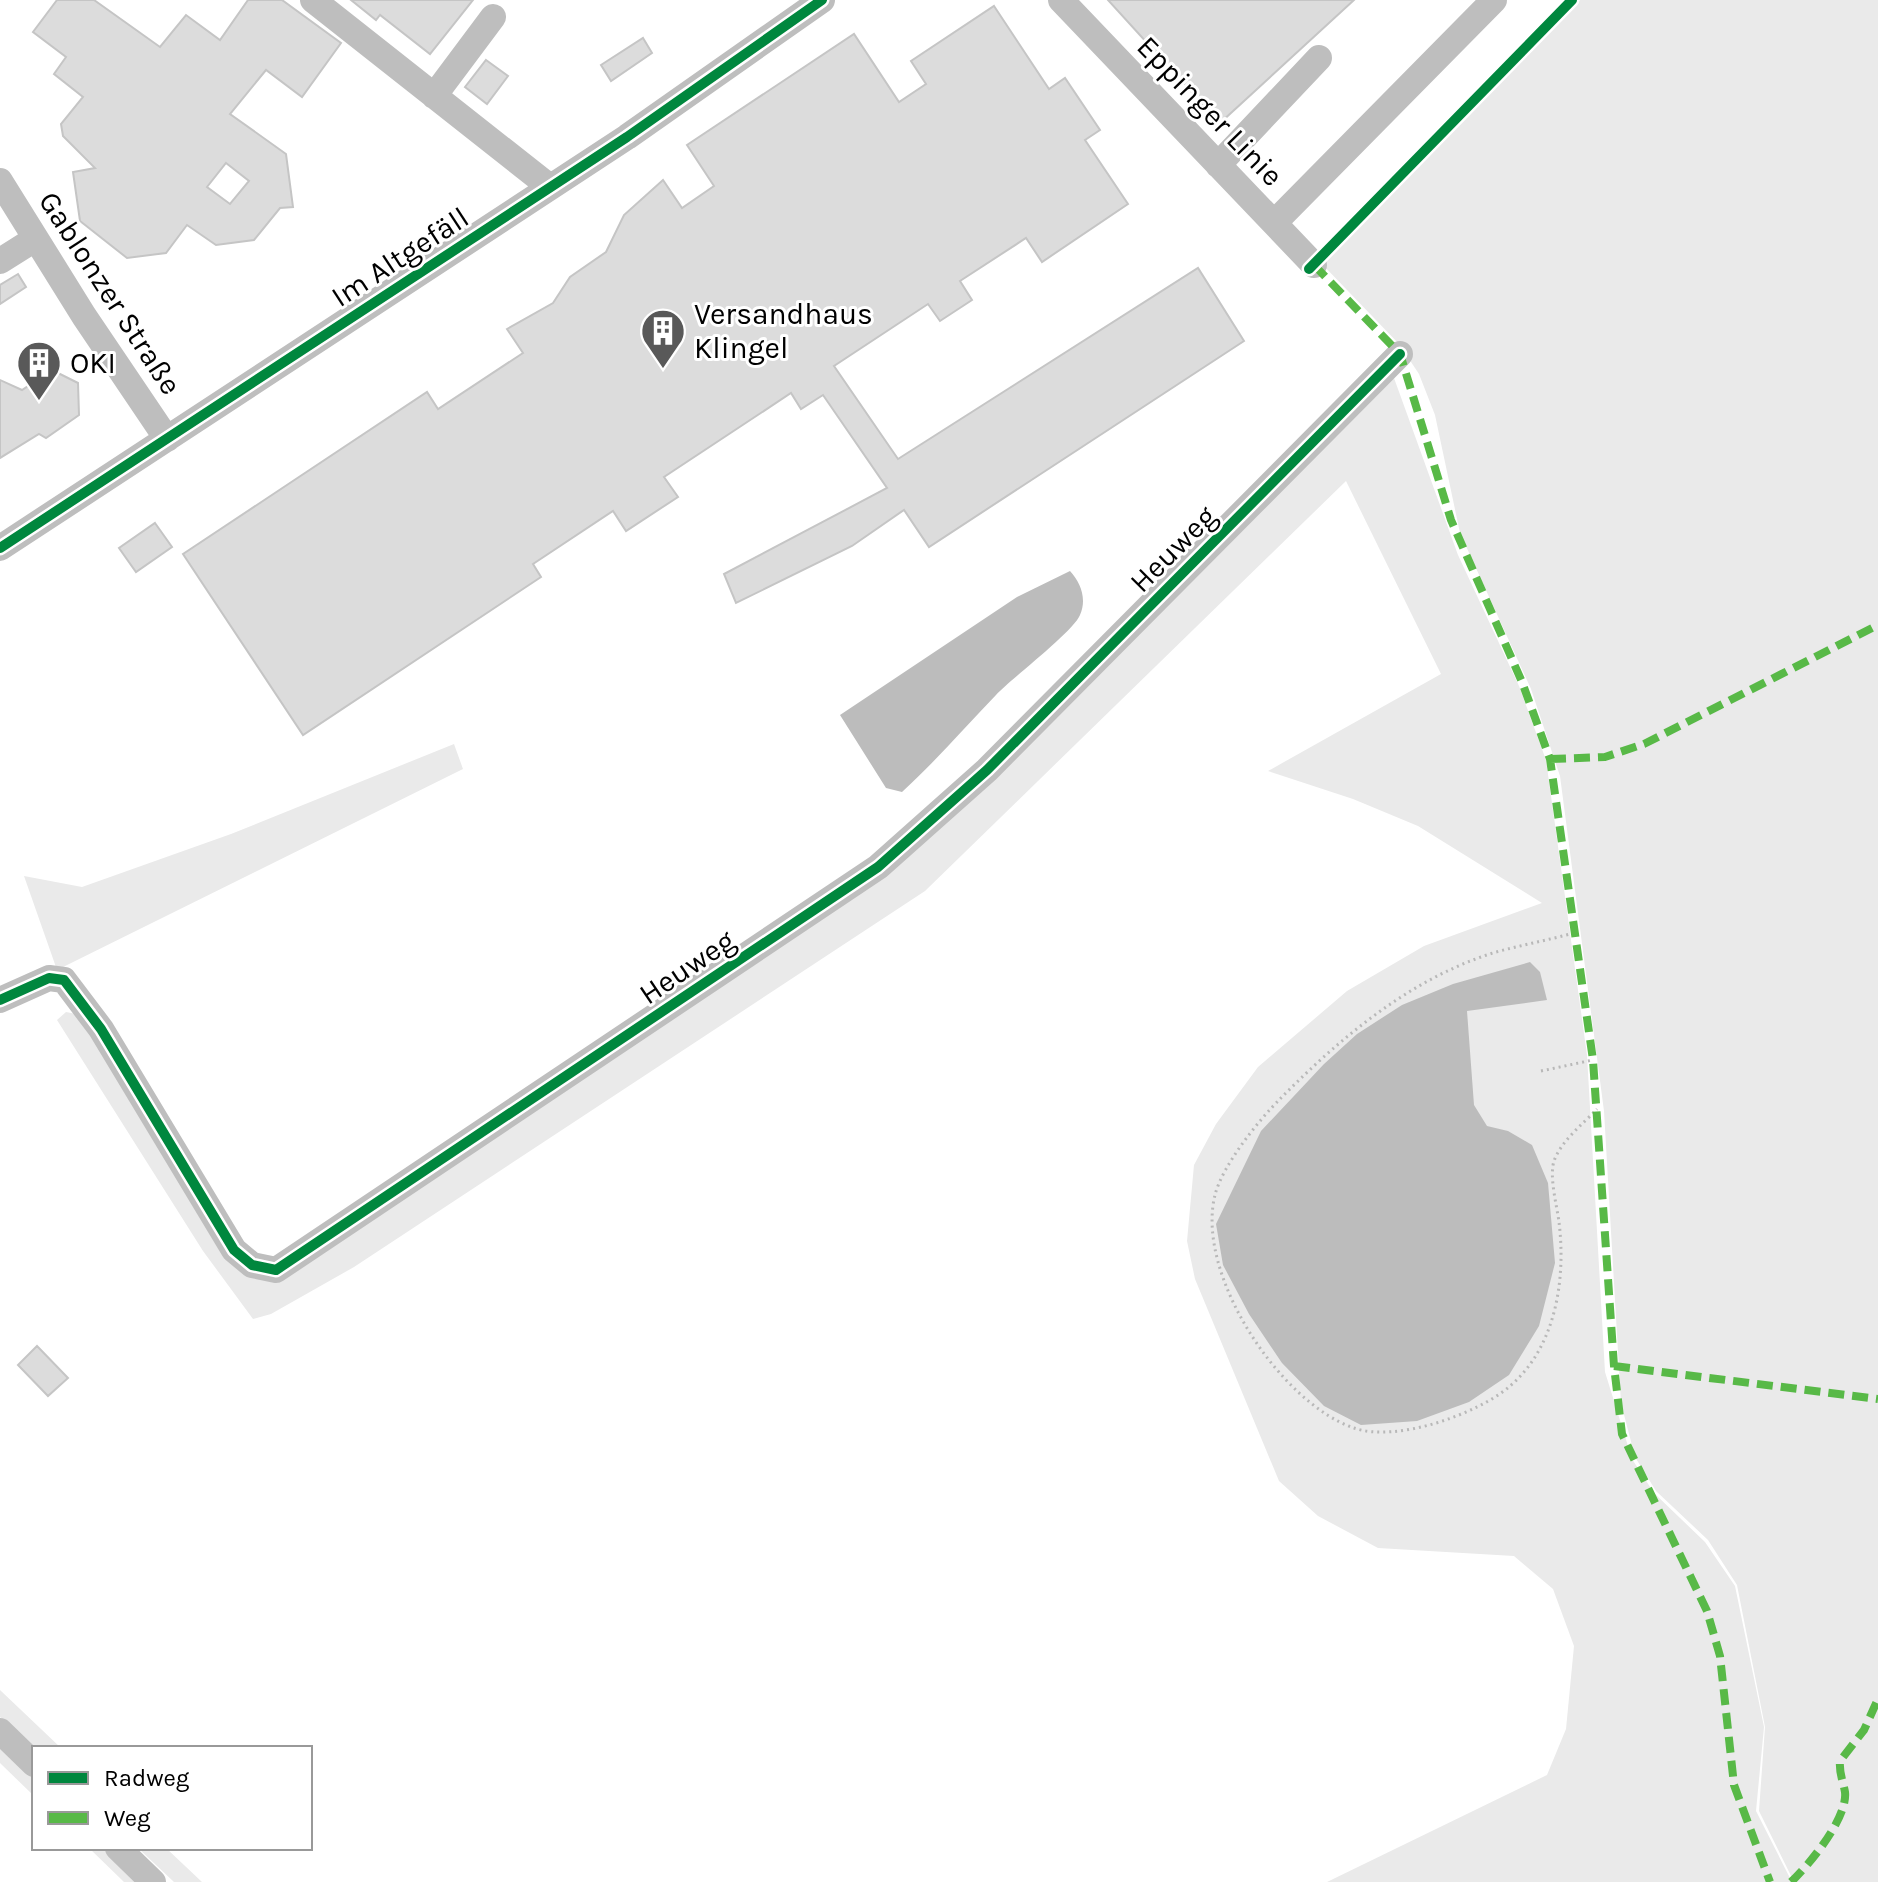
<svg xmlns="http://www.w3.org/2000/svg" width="1878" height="1882" font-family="Karla,sans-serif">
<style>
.green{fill:#eaeaea}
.water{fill:#bcbcbc}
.building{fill:#dcdcdc;stroke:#c5c5c5;stroke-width:2;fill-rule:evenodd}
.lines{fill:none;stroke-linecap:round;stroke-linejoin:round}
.path{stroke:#b8b8b8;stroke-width:3;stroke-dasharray:2 4;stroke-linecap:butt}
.minor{stroke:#bebebe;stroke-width:26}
.quiet{stroke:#58b947;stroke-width:8;stroke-dasharray:16 8;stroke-linecap:butt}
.cycleway-casing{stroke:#fff;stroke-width:15}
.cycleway{stroke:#00873e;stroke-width:10}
.labels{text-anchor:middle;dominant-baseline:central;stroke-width:6;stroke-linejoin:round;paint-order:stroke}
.street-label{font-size:30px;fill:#000;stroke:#fff}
.poi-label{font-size:30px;fill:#000;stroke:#fff;text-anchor:start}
</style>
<rect width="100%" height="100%" fill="#fff"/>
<path class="green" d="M1580,0H1878V1882H1794L1759,1811L1765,1727L1737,1585L1708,1540L1656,1491L1635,1457L1621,1403L1604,1111L1560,776L1531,689L1460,533L1435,415L1419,374L1399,344L1322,264Z
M1394,378L1458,555L1519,686L1546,760L1587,1055L1605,1372L1632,1459L1654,1493L1705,1542L1735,1586L1764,1727L1756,1811L1792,1882H1327L1547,1775L1566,1729L1574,1646L1553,1589L1514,1556L1378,1548L1318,1516L1279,1481L1195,1279L1187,1241L1194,1165L1216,1124L1258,1067L1347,991L1424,946L1542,903L1418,826L1353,799L1268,771L1441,674L1346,481L925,891L354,1267L271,1314L253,1319L203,1251L57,1020L66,1012L81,1015L250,1273L881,872L1384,382Z
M454,744L463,769L57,970L24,876L82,887L231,834Z
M0,1690L61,1748L34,1749L0,1717Z
M0,1735L34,1768V1796L0,1763Z
M89,1848H117L153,1882H124Z
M138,1848H166L202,1882H174Z"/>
<path class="water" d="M1070,571C1081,583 1087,599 1080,615C1073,632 1012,678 996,695C964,728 936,761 902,792L886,788L840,715L1017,597Z
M1530,962L1540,972L1547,1000L1467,1011L1474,1105L1487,1126L1508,1131L1532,1145L1548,1183L1555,1263L1539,1326L1509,1375L1469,1402L1417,1421L1361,1425L1324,1406L1282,1363L1249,1314L1223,1265L1216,1224L1261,1131L1324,1064L1357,1034L1402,1005L1453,984Z"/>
<path class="building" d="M57,0H94L160,47L186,15L220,40L248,0H282L341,43L302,97L266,70L230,114L286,154L293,207L280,208L254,240L216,245L187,225L166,253L127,258L80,221L73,172L95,168L63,136L61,124L83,97L54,74L66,57L33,32ZM226,163L249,181L230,204L207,187Z
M351,0H473L430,54L380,15L376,20Z
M1108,0H1354L1220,123Z
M994,6L1049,89L1065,78L1100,130L1085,140L1128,204L1042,262L1026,238L960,281L972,300L940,321L928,304L834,366L898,459L1198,268L1244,341L929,547L904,510L852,546L736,603L724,574L887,488L823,395L801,409L791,393L664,477L678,497L626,531L613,511L533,564L541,577L303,735L183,554L427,392L438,409L523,353L507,329L553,303L570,277L606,252L624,215L663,180L682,208L714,186L687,145L854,34L899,102L926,84L911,61Z
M643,38L652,53L611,81L601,65Z
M486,60L508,76L487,104L465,87Z
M18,274L26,287L0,304V285Z
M52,370L78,383L79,415L46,438L39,434L0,458V380L22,390Z
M155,523L172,547L136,572L119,548Z
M37,1346L68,1378L48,1396L18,1365Z"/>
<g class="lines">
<path class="path" d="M1574,933C1548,940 1522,945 1496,952C1411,978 1341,1037 1280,1099C1258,1121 1222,1166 1215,1195C1195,1274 1280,1403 1354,1428C1396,1443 1478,1414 1510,1386C1556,1347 1566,1279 1559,1222C1557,1206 1549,1177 1554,1161C1561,1141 1583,1124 1597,1109
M1541,1071L1593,1060"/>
<path class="minor" d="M313,0L550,187
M1061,0L1314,265
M434,96L493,17
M1218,165L1319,58
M0,181L84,316L167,439
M1274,223L1494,0
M0,261L35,239
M0,548L627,137L822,0
M0,1000L49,978L64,980L101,1029L234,1250L252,1265L276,1270L878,867L987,770L1400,354
M0,1731L34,1764
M118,1848L153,1882"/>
<path class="quiet" d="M1314,265L1400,354L1451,520L1522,682L1550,759L1593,1060L1614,1366L1622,1434L1707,1611L1720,1656L1734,1785L1770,1882
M1550,759L1605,757L1644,744L1878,625
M1614,1366L1878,1399
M1791,1882C1809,1865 1848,1818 1845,1792C1843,1781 1839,1773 1840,1761L1864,1730L1878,1699"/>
<g class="cycleway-casing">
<path id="cycleway" d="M1309,269L1572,0
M0,548L627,137L822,0
M0,1000L49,978L64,980L101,1029L234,1250L252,1265L276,1270L878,867L987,770L1400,354"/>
</g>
<use href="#cycleway" class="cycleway"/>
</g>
<defs>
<g id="building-pin" transform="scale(2.3)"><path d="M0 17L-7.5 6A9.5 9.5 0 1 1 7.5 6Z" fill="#595959" stroke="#fff"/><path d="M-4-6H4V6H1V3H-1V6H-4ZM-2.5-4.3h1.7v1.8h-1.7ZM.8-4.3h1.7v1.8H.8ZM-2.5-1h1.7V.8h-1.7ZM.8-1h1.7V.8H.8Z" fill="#fff"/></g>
</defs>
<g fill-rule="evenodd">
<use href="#building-pin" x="663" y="331"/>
<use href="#building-pin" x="39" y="363"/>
</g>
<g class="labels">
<g class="street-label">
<text transform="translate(1210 111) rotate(46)">Eppinger Linie</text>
<text transform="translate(400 257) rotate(-33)">Im Altgefäll</text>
<text transform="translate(110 293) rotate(57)">Gablonzer Straße</text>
<text transform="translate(1173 549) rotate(-45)">Heuweg</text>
<text transform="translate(687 967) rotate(-34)">Heuweg</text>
</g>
<g class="poi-label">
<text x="694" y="314">Versandhaus<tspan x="694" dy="34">Klingel</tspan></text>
<text x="70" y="363">OKI</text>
</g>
</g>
<rect x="32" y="1746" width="280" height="104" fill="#ffffff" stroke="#999999" stroke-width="2"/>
<rect x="48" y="1772" width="40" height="12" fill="#00873e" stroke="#999999" stroke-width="2"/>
<text x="104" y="1786" font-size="24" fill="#000000">Radweg</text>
<rect x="48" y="1812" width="40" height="12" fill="#58b947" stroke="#999999" stroke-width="2"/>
<text x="104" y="1826" font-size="24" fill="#000000">Weg</text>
</svg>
